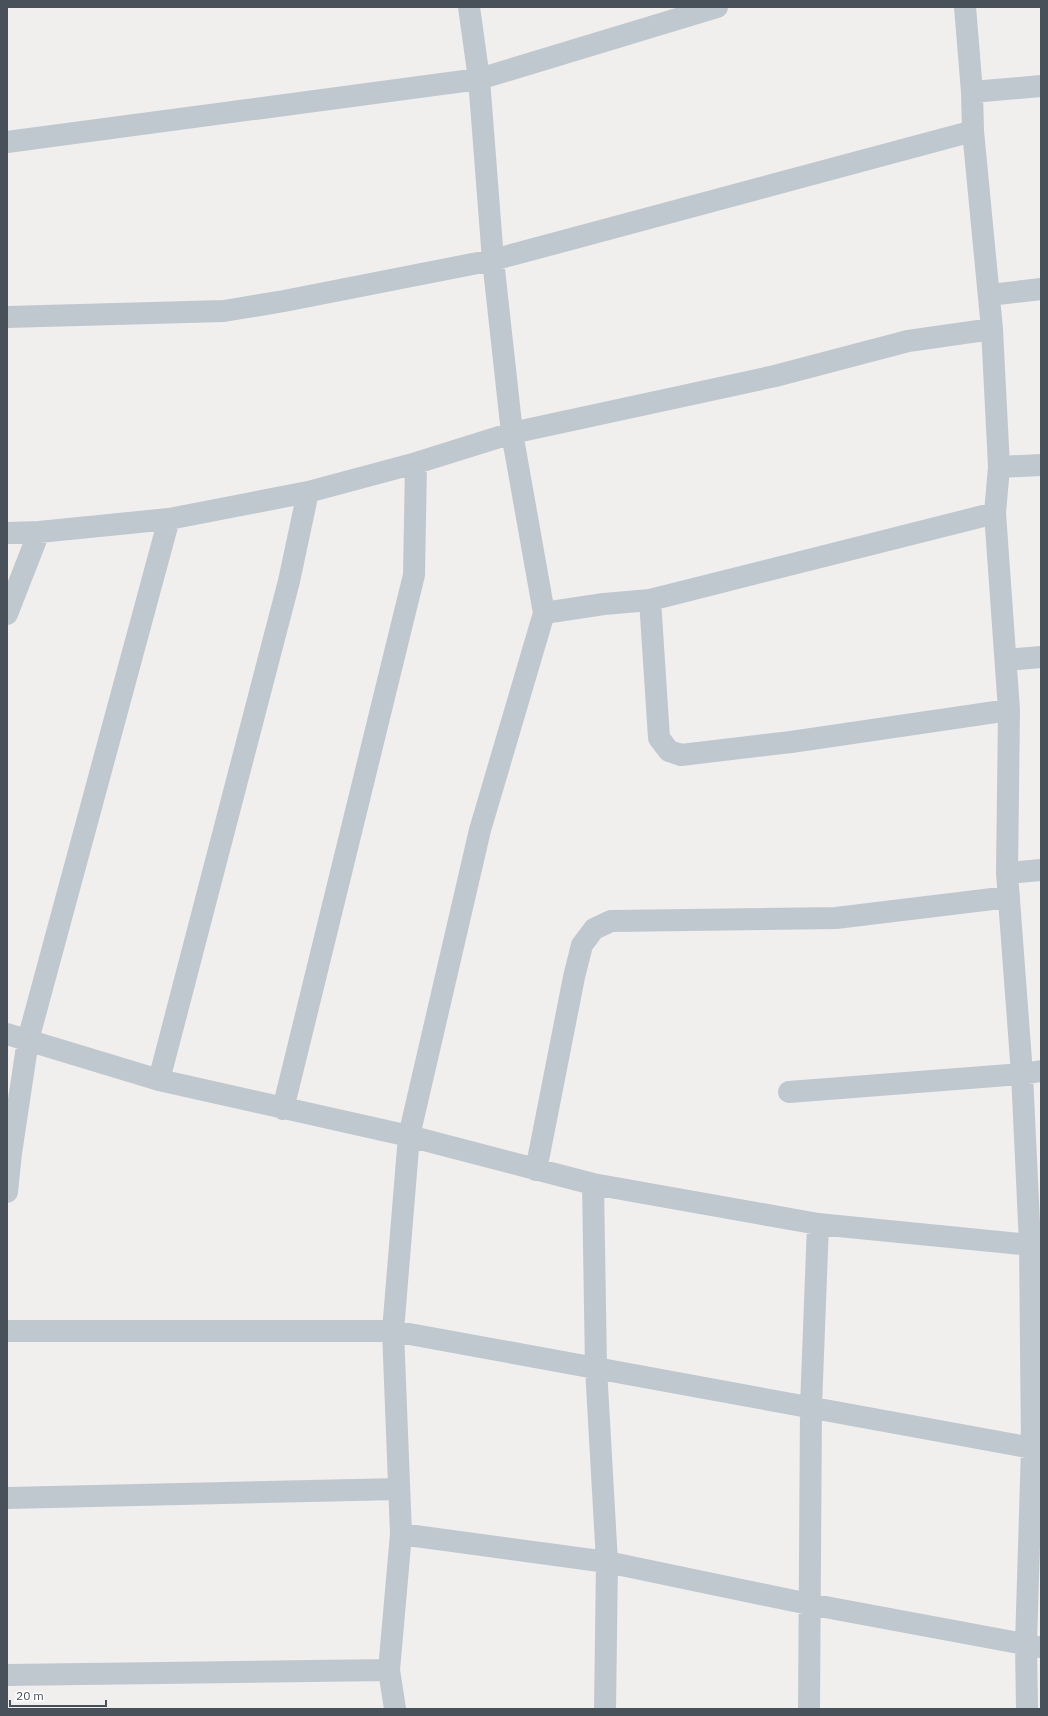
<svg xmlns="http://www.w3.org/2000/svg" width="1048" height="1716" font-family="'IBM Plex Sans',sans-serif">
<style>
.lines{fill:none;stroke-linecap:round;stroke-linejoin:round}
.minor{stroke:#c0c8cf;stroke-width:22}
</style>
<rect width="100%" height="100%" fill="#f1eeee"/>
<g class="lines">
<path class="minor" d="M965,7L972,92L973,131L992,329L999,467L995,513L1009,710L1007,873L1022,1074L1030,1244L1032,1448L1026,1644L1027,1709
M972,92L1041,86
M7,142L479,79L717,7
M990,295L1041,289
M7,317L224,311L284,301L493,260L973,131
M999,467L1041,465
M7,533L39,532L169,519L308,492L416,463L512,433L775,376L908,341L992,329
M650,600L659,738L669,751L681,755L791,742L1009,710
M544,613L604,604L650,600L995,513
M7,614L39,532
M1006,660L1041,657
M1007,873L1041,870
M7,1034L159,1080L409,1136L593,1184L818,1224L1041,1246
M159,1080L289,581L308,492
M789,1092L1022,1074L1041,1071
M283,1109L414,575L416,463
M536,1170L574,977L582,945L594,929L611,921L836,918L1009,897
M593,1184L596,1368L607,1562L605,1709
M7,1192L11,1153L28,1040L169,519
M7,1331H393L1032,1448
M7,1498L399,1489
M401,1534L607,1562L809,1604L1040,1647
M389,1670L401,1534L393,1331L409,1136L480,830L544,613L512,433L493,260L479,79L469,7
M7,1675L389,1670L395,1709
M809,1709L811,1407L818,1224"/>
</g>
<rect width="1048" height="1716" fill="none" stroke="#48515a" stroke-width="16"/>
<path d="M10 1700v6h96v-6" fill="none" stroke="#48515a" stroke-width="2"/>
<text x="16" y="1700" font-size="12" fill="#48515a" stroke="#ffffff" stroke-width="3" paint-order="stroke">20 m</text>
</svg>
